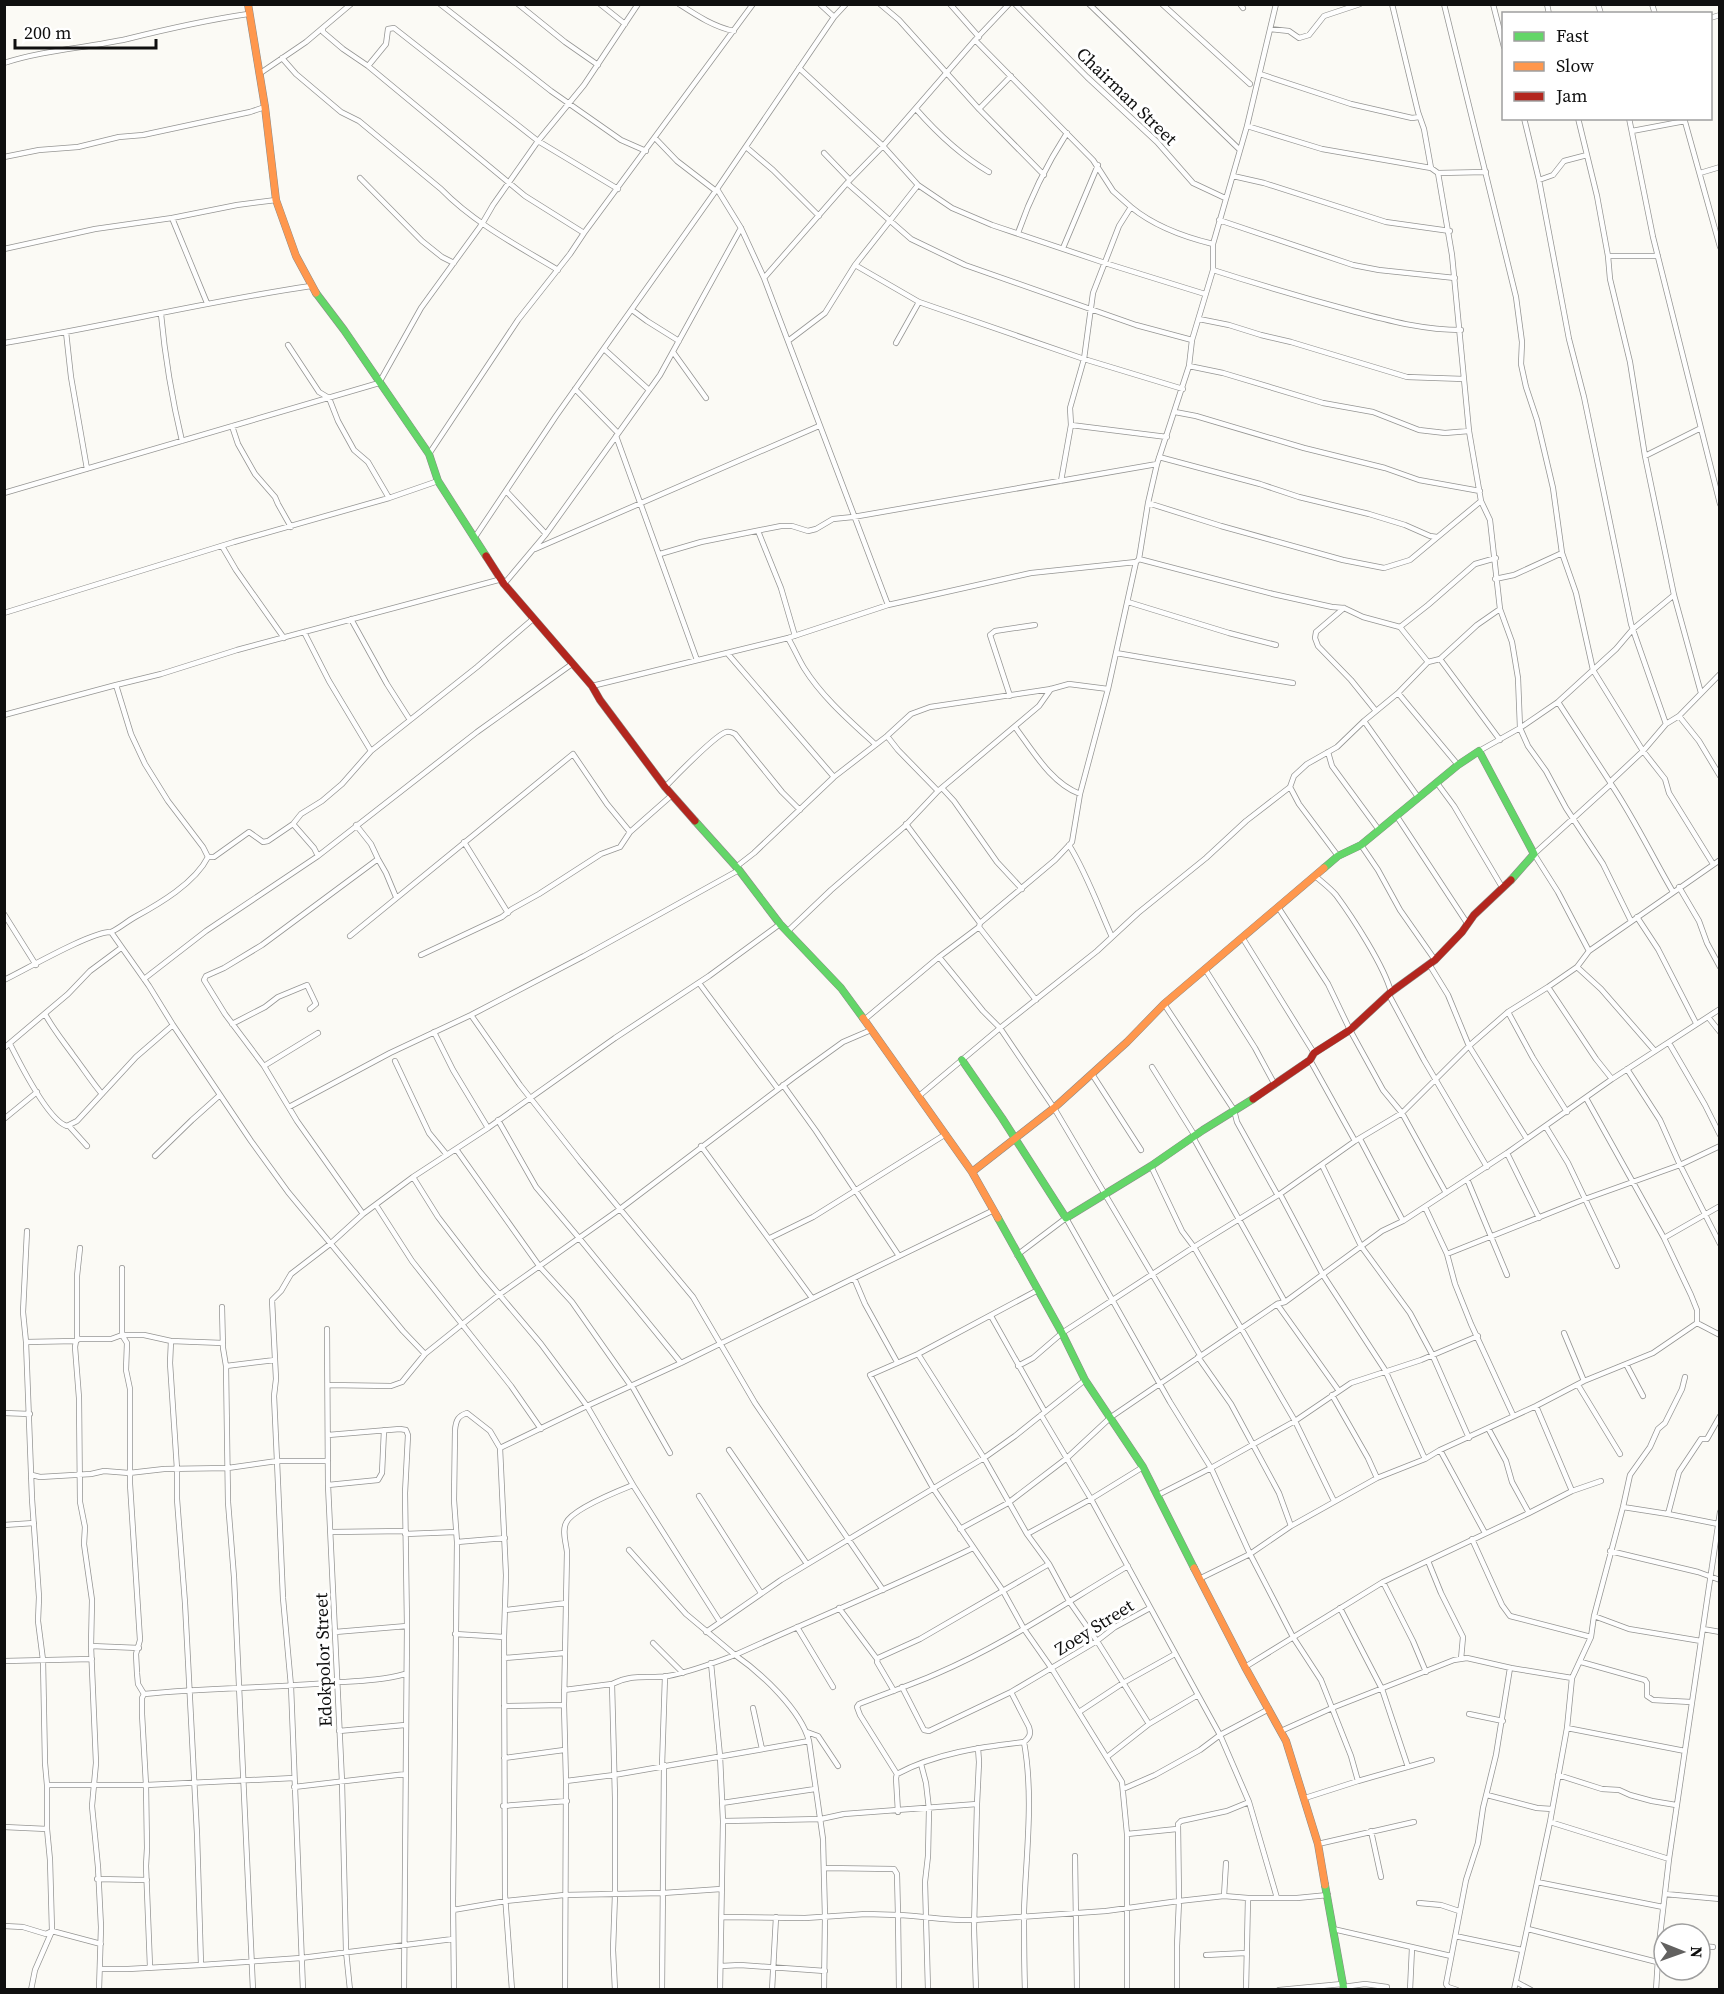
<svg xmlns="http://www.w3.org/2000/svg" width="1724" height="1994" font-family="'Source Serif 4',serif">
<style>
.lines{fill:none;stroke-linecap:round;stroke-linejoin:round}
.street-casing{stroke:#959593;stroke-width:6}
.fast-casing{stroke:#8c8b89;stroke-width:8}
.slow-casing{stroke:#8c8b89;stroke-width:8}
.jam-casing{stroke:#8c8b89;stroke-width:8}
.street{stroke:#fefefe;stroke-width:4.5}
.fast{stroke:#63d668;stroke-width:7}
.slow{stroke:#ff974d;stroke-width:7}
.jam{stroke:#b3261e;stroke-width:7}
.labels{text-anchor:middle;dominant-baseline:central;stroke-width:6;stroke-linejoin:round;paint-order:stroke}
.street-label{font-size:18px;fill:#0f0f0f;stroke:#fff}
</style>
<rect width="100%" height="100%" fill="#fbfaf5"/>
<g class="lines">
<g class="street-casing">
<path id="street" d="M440,4L551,91L621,140L646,151
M518,4L565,42L598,65
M600,4L625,24
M679,4C696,15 714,27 734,31
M820,4L834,17
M880,4L899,20L979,109L1044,175
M950,4L979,37
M1015,4L1087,77L1157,142L1193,183L1225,198
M1089,4L1240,150
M1162,4L1250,84
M1240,4L1243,8
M1392,4L1418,112L1424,129L1431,168L1438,173L1452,255L1469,431L1481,501L1490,520L1500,609L1512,642L1518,678L1520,728L1528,746L1546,771L1566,808L1603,864L1631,921
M1444,4L1516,297L1522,342L1521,364L1526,387L1537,420L1553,488L1562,553L1576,593L1593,670L1643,751L1665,779L1669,793L1713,864
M1493,4L1504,47
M1547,4L1549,14
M1598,4L1601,14
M1652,4L1655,14
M1710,18L1720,15
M323,29V32L343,49L368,66L386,44L388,29L394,28L538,141L618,189
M1270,29L1289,31L1299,38L1309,35L1324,16L1360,4
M975,40L1093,160L1113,191L1131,207L1119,226L1093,293L1084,359L1070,408L1071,425L1061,481
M282,58L296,74L341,112L359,121L441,189C474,223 518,246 558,270
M4,63C44,50 86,48 127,39C167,29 207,20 248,14
M368,66L525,196L584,233
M799,68L883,146L918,185L952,208L992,225L1105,263L1205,294
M259,74L306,42L351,4
M1260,74L1351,104L1412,118L1419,117
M916,109C937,133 960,155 989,172
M979,109L1011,76
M1524,118L1539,180L1569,339L1584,397L1631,624L1666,724
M1578,118L1597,196L1608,256L1610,279L1630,362L1645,456L1674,595L1701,693
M1629,118L1653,237L1720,504
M1684,118L1720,247
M1247,126L1322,149L1431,168
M1632,131L1685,121
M655,138L677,161L716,191
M746,147L773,170L819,216
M824,153L850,180
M4,157L39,150L78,147L119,137L143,135L250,112L265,107
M1438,173L1486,172
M1700,173L1720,167
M1233,176L1264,183L1386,222L1450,231
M360,178L422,241L442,257L454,263
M1539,180L1553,175L1564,161L1587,155
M847,183L911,239L965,265L1136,325L1192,340
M717,189L741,228L764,278L888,605
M1131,207C1154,226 1184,237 1213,244
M172,218L207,303
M1219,220L1353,265L1379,270L1455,278
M1018,233C1030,198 1047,164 1067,133
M1063,248L1098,165
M4,249L95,229L172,218L237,205L276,200
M1608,256H1658
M855,265L919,302L1084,359L1183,389
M1213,270C1260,285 1308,299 1356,312C1391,321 1424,330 1461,330
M764,278L847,183L883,146L975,40L1009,4
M632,310L647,321L679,341
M161,314C165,357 172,399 182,441
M1199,319L1229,325L1261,335L1291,342L1407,377L1464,379
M66,332L71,377L87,469
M788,341L825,313L855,265L918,185
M4,343C107,326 208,301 311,286
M896,343L919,302
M288,345L319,392L329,398L338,421L354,450L368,462L389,498
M604,349L649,390
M673,352L706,398
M1189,366L1223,373L1323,403L1373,412L1419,430L1445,433L1469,431
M575,389L618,433
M1175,412L1196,416L1304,448L1385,468L1419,480L1480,491
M1071,425L1167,437
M232,426L238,444L255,474L275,497L278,504L291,527
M616,436L697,660
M429,454L518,320L570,254L584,233L753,4
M1645,456L1701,428
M1159,457L1260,484L1299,497L1369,514L1405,525L1430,536L1437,537
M506,491L546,534
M4,493L379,383L421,308L482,224L493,205L538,141L584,85L638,4
M1148,503L1221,526L1343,560L1384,568L1410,560L1481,501
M758,531L781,588L795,636
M475,537L556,416L717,189L834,17L846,4
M222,546L236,570L284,638
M535,549L819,426
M660,554L701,542L781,526H792L808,531L816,529L833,519L853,517L1157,464
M1139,559L1273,594L1332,607L1344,608L1363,617L1400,627
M1495,579L1514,575L1562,553
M504,584L546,534L660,375L741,228
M1128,602L1229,633L1276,645
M1344,608L1316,632L1315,638L1318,646L1351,680L1376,711
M4,613L234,542L389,498L438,481
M351,619L387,684L410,720
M304,632L329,681L371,751L477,667L533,619
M788,638C794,648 798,658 804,668C822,697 850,721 875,744
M1116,653L1293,683
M728,654L834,777
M1440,659L1477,625L1500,609
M1428,662L1400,627L1428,605L1475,564L1496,558
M116,685L161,674L237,650L502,579
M592,686L788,638L888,605L1031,573L1136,562
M1398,693L1458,765
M1010,696L990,635L995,631L1035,625
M1558,702L1610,782
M4,715L116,685L131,734L145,764L168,801L203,847L208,857C195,883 159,904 135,917C126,922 120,928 111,932
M1679,716L1699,741L1720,776
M1364,721L1418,797
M1015,727C1033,751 1051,783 1080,794
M887,736L898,750L938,791
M1479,751L1520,728L1558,702L1616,649L1633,629L1674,595
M1328,752L1332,766L1379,830
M1437,783L1454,806L1502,887
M1611,784C1634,818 1652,856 1673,892
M665,787C676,776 714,736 726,732C730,731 731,732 735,734L782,792L800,810
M942,788L954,801L997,862L1022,889
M1396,815L1467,923
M293,824L314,848L318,856
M906,824L980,923
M356,825L371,844L378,859
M464,842L508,913
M1069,845C1087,874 1098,906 1112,937
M1361,845L1378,870L1400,910L1435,960
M1338,856L1299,804L1290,787L1294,776L1307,764L1337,747L1364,721L1398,693L1428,662L1440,659L1500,740
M208,857H214L249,832L263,842L268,841L293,824L301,814L322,801L342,784L371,751
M736,867L754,853L834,777L887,736L911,714L930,707L1051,689L1069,684L1108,689
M1315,876C1322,882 1330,888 1336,895C1353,918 1384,966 1391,992
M1679,887L1699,921L1707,943L1720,967
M1278,907L1328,984L1350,1030L1383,1090L1402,1113L1446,1193
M4,914L36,965
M1637,917L1658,949L1696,1023
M979,927L1036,1000
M788,931L831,890L905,826L938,791L1039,706L1051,689
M350,936L573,754L607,804L630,832
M1242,937L1314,1053
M1589,951L1558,892L1534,854L1611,784L1610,782L1643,751L1666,724L1679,716L1720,674
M421,955L502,917L512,909L539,894L601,854L620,847L630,832L672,795
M939,957L983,1011L1000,1028L1054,1108L1200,1355
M1429,964L1448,995L1469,1046L1527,1139
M1577,967L1601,989L1655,1051
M1205,969L1255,1048L1275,1085
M144,979L206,931L318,856L477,732L572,664
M4,980C25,970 92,931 111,932L149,986L173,1025L251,1141L288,1192L403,1331L425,1354
M699,983L778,1089
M1548,987L1596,1059L1612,1079
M1389,995L1424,1060L1487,1167
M1164,1004L1234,1110L1237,1122L1277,1194
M1508,1012L1533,1058L1567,1112
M45,1014C53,1029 63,1041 73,1055C83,1068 91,1081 102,1094
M471,1015L520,1085L580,1161L693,1297L755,1403L883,1590
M1708,1017L1720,1032
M864,1020L939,957L979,927L980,923L1055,860L1072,842L1080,794L1108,689L1136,562L1139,559L1148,503L1157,464L1189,366L1192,340L1213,270V244L1247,126L1276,4
M232,1024L265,1007L278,997L307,985L316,1004L310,1009
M434,1032L453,1070L488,1128
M1669,1043L1705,1105L1720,1135
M10,1044C19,1062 49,1121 67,1126L77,1121L136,1057L173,1025
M4,1048L68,994L90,971L121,948
M1310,1060L1355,1141
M395,1061L429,1133L447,1155
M264,1066L318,1033
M1152,1067L1195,1136
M1627,1069L1660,1120L1680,1165L1720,1244
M1092,1074L1141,1150
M783,1085L816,1131L899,1256
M919,1096L1000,1028L1097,951L1138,913L1206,858L1246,821L1290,787
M289,1107L390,1053L471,1015L584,956L739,870
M4,1119L37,1092
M498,1120L536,1187L579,1238L681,1363
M69,1126L87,1146
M1546,1127L1568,1163L1617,1266
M1193,1137L1285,1302
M1360,1139L1403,1221
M701,1146L812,1298
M456,1149L540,1267L572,1302L631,1386
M1507,1153L1539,1218
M155,1156L192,1120L220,1095
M1322,1165L1361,1246L1410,1313L1432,1354L1469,1438
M1151,1166L1182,1231L1194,1247L1295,1421L1334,1501
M413,1177L438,1217L481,1273L541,1344L587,1406L633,1485C618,1491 572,1509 566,1523C562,1531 566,1543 567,1552L564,1705L566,1781L565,1990
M1467,1179L1507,1275
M1280,1194L1323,1275L1385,1370L1425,1459
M376,1205L412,1261L511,1386L541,1429
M1425,1207L1447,1254L1585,1199L1680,1165L1720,1146
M363,1214L297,1121L264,1066L225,1014L204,980L206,976L224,968L262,945L378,859L386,873L396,897
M770,1238L813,1217L946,1134
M1664,1238L1720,1206
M1447,1254L1455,1284L1471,1324L1513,1415
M1017,1255L1066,1218L1170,1402L1211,1468L1295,1421L1351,1383L1421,1360L1478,1336
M854,1278L994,1210
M1038,1290L918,1354L870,1375L933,1488L1003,1591L1024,1629L1052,1669L1122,1782L1127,1834V1990
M1277,1304L1339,1391
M222,1307L223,1348L226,1366L228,1502L234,1577L253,1990
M991,1316L1045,1412
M1697,1323L1720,1335
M327,1329L328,1485L342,1782L346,1951L350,1990
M1564,1333L1584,1381
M77,1340V1276L80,1248
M76,1341L26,1342L32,1499L39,1597L38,1621L43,1660L45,1763L47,1785H146L142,1714V1698L144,1694L138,1684L137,1673L136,1654L140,1640L130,1484V1389L126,1370L127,1343L122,1335H144L171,1341
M26,1342L23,1312L27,1231
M918,1354L984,1458L1027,1534L1049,1564L1069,1601L1097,1641L1149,1724
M1198,1357L1231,1404L1279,1493L1291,1526
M1626,1364L1643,1396
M226,1366L275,1360
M1018,1366L1033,1358L1062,1333L1194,1247L1280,1194L1355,1141L1402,1113L1469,1046L1508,1012L1548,987L1577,967L1589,951L1720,860
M328,1385L391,1386L402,1382L425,1354L500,1294L620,1209L793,1078L843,1042L871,1030
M1578,1385L1620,1454
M632,1386L670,1453
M1332,1395L1368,1458L1377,1478
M4,1413L30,1414
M1041,1415L1091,1499L1198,1695L1220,1735L1249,1802L1227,1811L1181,1821L1178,1824L1179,1901L1224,1896L1248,1898H1297L1328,1895
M1488,1428L1506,1461L1512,1482L1529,1513
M328,1435L400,1429L406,1430L408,1435L405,1493L407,1626L404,1990
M500,1448L506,1575L504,1637L505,1895L512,1990
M729,1450L807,1564
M1440,1450L1485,1533
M177,1469V1499L185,1603L197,1834L201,1965L301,1958L453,1939
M177,1469L170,1363L171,1341L223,1343
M32,1475L40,1477L91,1474L104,1471L129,1473L164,1469L228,1468L277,1461H328
M328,1485L378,1480L382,1473L384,1430
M633,1485L720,1622
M1572,1491L1601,1481
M1158,1495L1211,1468L1250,1554L1293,1637L1321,1680L1351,1756L1358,1781
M699,1496L761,1593
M1623,1507L1668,1514
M1718,1524L1668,1514L1679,1472L1701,1439H1707L1720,1416
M4,1525L34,1523
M960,1529L1008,1503L1067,1458L1111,1417L1277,1304L1285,1302L1382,1231L1403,1221L1507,1153L1612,1079L1720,1009
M331,1532L406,1531
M405,1534L456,1532
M1027,1534L1091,1499L1143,1467
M1472,1539L1502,1605L1510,1616L1591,1637
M457,1542L505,1538
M629,1550L686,1614L735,1655C814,1619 895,1586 973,1548
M1610,1551L1698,1572L1720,1580
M1428,1561L1441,1593L1463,1637L1461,1659
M1201,1578L1250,1554L1291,1526L1377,1478L1425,1459L1440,1450L1536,1406L1584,1381L1653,1353L1697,1323V1310L1691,1295L1664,1238L1586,1098
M1383,1582L1413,1641L1426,1672
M839,1608L877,1659
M1340,1608L1382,1689L1408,1767
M505,1610L566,1603
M1594,1616L1629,1629L1701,1641
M797,1627L833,1687
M1703,1629L1720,1632
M335,1632L407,1626
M706,1632L781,1580L984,1458L1015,1436L1085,1380
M455,1634L504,1637
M653,1643L683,1673
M91,1646L139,1648
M504,1658L565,1653
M4,1661L92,1659
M1581,1662L1645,1680L1647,1683V1696L1653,1700L1691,1702
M711,1663L720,1756L723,1821L720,1990
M1245,1667L1383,1582L1529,1513L1572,1491L1536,1406
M902,1687L924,1730L929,1731L1011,1692L1097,1641L1115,1627L1150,1608
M564,1690L612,1684
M894,1691L877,1662L878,1658L920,1639L1049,1564
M144,1694C205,1688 267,1688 328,1683C354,1681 380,1681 405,1674
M504,1706L564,1705
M753,1708L762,1749
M1079,1712L1123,1683L1175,1654
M1469,1714L1503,1721
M1567,1728L1685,1751
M339,1731L405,1725
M1281,1731L1332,1708L1454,1660L1467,1658L1511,1668L1572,1678
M807,1732L818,1736L838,1766
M1024,1742C1034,1798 1026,1854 1024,1911C1024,1937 1024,1963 1025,1990
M1107,1757L1149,1724L1198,1695
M504,1758L564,1750
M921,1764L926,1783L929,1809L928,1856L925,1882L928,1990
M662,1766L665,1676
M897,1774L860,1715L857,1707L859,1704C884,1694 911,1685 936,1674C1004,1645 1065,1603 1128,1566
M1558,1775L1602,1789L1619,1790L1630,1795L1652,1801L1676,1805
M566,1781L614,1775L809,1741L823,1839L825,1917L824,1990
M294,1787L406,1774
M1123,1789L1155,1775L1200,1750L1220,1735L1269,1709
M1487,1795L1537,1808L1552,1809
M1305,1798L1358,1781L1432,1760
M1249,1802L1277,1898
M722,1803L815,1789
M977,1804L979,1762L978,1748
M503,1806L567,1801
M898,1812L896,1778L897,1774C936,1753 981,1747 1024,1742C1030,1737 1031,1734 1029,1727L1011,1692
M723,1821L821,1819L844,1814L977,1804L974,1928L976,1990
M1550,1822L1669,1859
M4,1827L47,1829
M1371,1831L1381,1877
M1127,1834L1177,1829
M1318,1844L1414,1822
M1075,1856L1077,1990
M824,1868L894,1869L897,1874L898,1915C923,1916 949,1921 974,1920L1106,1911L1179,1901L1177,1946V1990
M97,1879L147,1880
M1537,1882L1663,1907
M1665,1894L1720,1899
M1224,1896L1226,1863
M1419,1903L1441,1905L1459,1911
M453,1910L506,1901L564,1895L663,1893L721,1889
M722,1917L805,1918L866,1914L898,1915L899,1990
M4,1926L23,1927L46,1934L52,1931L101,1944
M1333,1929L1451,1956
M1528,1929L1657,1962
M1455,1936L1522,1950
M1700,1946L1713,1947
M1206,1955L1246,1953
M721,1966L740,1965L825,1971
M150,1967L146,1866L147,1848L146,1785L294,1778
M100,1969H128L201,1965
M1516,1982L1531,1990
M1343,1987L1365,1984L1387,1987
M31,1990L35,1970L52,1931L50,1860L47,1829V1785
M99,1990L101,1927L98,1867L92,1806L96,1763L91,1646L92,1600L84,1544L85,1527L80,1502L79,1398L75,1347L76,1341L79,1339H111L122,1335V1268
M303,1990L291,1686L283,1598L277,1461L274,1396L276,1379L272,1300L281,1291L291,1274L330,1244L363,1214L413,1177L488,1128L615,1038L709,976L780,924
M454,1990L453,1901L457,1542L454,1500L455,1430C456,1420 458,1416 467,1413L490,1431L500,1448L587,1406L681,1363L854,1278L865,1304L897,1362
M615,1990L613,1950L615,1894V1798L612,1684C635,1673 646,1679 668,1676C690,1672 714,1663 735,1655C761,1673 801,1710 809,1741
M662,1990L664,1765
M772,1990L776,1917
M1246,1990L1248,1898
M1279,1990L1342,1984
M1410,1990L1412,1948
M1457,1990L1448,1987L1446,1984L1466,1880L1478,1843L1483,1808L1496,1755L1510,1668
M1514,1990L1550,1822L1567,1728L1572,1678L1591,1637L1594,1616L1623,1507L1630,1475L1650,1447L1658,1429L1665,1423L1682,1389L1685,1377
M1656,1990L1659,1944L1669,1859L1720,1512"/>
</g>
<g class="fast-casing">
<path id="fast" d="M316,293L344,330L429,454L438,481L486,556
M695,821L739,870L780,924L841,988L863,1018
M1324,868L1338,856L1361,845L1458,765L1479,751L1534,854L1511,880
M962,1060L1002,1118L1066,1218L1151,1166L1203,1130L1253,1099
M998,1218L1062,1333L1085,1380L1143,1467L1194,1568
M1325,1885L1344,1990"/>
</g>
<g class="slow-casing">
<path id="slow" d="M248,4L265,107L276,200L296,256L316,293
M863,1018L972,1172L998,1218
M972,1172L1054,1108L1127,1042L1164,1004L1324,868
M1194,1568L1245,1667L1286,1741L1318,1844L1325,1885"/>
</g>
<g class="jam-casing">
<path id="jam" d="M486,556L504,584L592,686L600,700L665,787L695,821
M1253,1099L1310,1060L1314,1053L1350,1030L1391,992L1435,960L1462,932L1474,915L1511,880"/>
</g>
<use href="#street" class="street"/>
<use href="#fast" class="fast"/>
<use href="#slow" class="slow"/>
<use href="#jam" class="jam"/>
</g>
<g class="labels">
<g class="street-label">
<text transform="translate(1127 96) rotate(44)">Chairman Street</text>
<text transform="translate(1094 1627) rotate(-32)">Zoey Street</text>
<text transform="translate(323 1660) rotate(-92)">Edokpolor Street</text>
</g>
</g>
<rect width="1724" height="1994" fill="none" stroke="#0f0f0f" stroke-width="12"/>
<rect x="1502" y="12" width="210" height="108" fill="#ffffff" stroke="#9f9f9f" stroke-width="1.5"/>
<rect x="1514" y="32" width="30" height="9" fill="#63d668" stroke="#9f9f9f" stroke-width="1.5"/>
<text x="1556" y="42" font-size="18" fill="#0f0f0f">Fast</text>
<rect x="1514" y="62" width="30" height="9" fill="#ff974d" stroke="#9f9f9f" stroke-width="1.5"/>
<text x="1556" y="72" font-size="18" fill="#0f0f0f">Slow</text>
<rect x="1514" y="92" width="30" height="9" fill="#b3261e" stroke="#9f9f9f" stroke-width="1.5"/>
<text x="1556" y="102" font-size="18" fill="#0f0f0f">Jam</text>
<g transform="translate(1682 1952) rotate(91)"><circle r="28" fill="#ffffff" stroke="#9f9f9f" stroke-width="1.5"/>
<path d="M0-4.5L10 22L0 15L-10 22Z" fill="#626160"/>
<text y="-9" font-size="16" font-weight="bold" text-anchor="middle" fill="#0f0f0f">N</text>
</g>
<path d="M15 39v9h141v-9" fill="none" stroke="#0f0f0f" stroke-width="3"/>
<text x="24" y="39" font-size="18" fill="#0f0f0f" stroke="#ffffff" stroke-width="4.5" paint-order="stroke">200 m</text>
</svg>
